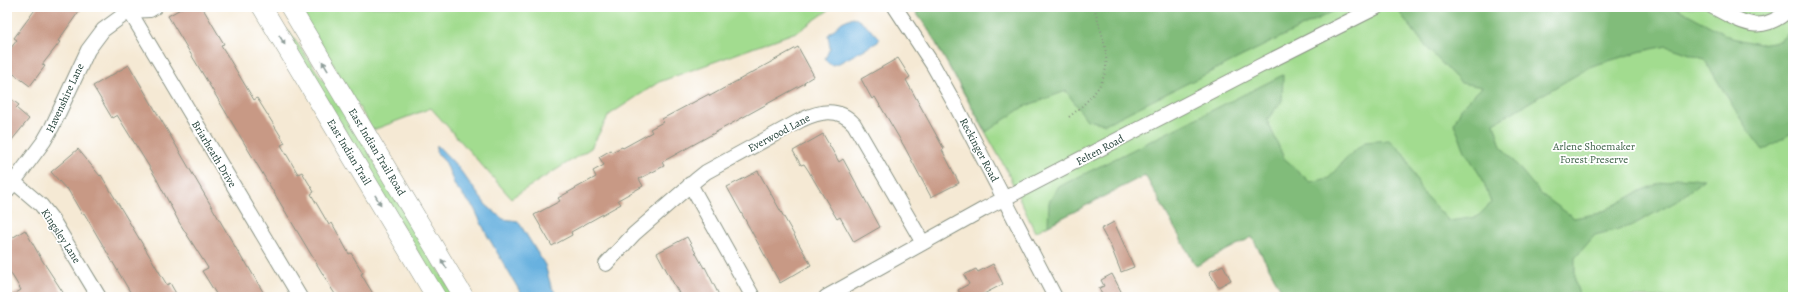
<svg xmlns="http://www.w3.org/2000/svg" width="1800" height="304" font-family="Alegreya,serif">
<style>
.green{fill:#a2dc8f;stroke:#608c62}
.forest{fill:#81bc7a;stroke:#507c57}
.water{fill:#67b1df;stroke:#43778a}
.building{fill:#c89985}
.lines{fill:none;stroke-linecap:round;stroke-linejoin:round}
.street-casing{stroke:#8a9384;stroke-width:16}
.secondary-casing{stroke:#8a9384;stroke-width:20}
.path{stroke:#8a9384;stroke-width:2;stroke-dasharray:1 3;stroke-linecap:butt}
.street{stroke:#fff;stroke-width:14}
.secondary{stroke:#fff;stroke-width:19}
.oneway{fill:#8f9e9a}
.labels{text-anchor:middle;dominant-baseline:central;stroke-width:3.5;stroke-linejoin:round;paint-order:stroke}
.street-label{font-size:11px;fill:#1f3d34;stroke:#fff}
.park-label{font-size:11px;fill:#40654b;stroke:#fff}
</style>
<rect width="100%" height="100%" fill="#fff"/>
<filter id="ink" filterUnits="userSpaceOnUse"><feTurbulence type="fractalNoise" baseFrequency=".025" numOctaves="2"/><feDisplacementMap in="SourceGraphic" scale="8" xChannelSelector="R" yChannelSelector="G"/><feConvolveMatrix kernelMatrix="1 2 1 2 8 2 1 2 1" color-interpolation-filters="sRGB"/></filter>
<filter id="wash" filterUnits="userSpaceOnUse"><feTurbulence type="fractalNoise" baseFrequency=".012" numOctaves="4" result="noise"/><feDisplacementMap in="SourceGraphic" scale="16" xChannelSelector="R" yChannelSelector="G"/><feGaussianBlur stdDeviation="0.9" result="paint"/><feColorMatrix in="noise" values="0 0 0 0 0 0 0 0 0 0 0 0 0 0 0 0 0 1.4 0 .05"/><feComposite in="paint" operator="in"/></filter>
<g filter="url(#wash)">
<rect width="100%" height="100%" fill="#f5e9d4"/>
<path class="green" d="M298,7H833L799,31L659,82L609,115L591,148L511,198L431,108L373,130Z
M912,7H1793V297H1285L1252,237L1196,266L1145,175L1035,232L1006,169L928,29Z
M287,29L340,104L455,297H446L439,288L285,31Z"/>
<path class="forest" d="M912,7H1342L1105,124L1087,120L1066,91L1023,107L986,132L928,29Z
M1413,7H1675L1732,38L1759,44L1779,41L1793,30V132L1763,150L1747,129L1704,59L1667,46L1642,51L1592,66L1494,123L1501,146L1541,194L1574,218L1600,213L1642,190L1675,178L1704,179L1677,201L1631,226L1595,235L1575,258V282L1580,297H1285L1252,237L1196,266L1145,175L1048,225L1049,202L1058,187L1283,75L1282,101L1267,120L1284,158L1310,182L1329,178L1345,159L1365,142L1389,140L1405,155L1422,192L1449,221L1477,217L1491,203L1483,180L1465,151L1454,124L1462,107L1482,87L1461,83L1427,48L1400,13Z"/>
<path class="water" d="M853,17C860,20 875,32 879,39L878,42L839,63L832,65L828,63L825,59L830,48L828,35L842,22Z
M437,145L457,166L486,205L503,219L518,221L545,265L551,286L558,297H523L487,235L474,208L455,186L446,163L436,152Z"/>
<g id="blocks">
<path class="building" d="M37,7H82L58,41L60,42L42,65L45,66L30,86L7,69V53L17,40L14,38Z
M184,7H202L224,44L221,45L254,100L257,98L272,122L285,143L281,145L298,174L302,172L314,192L311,194L329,225L332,223L349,254L351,253L363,273L361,274L375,297H337L333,291L168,16Z
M798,47L814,76L804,82L805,83L662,162L664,166L639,179L643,186L618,200L621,204L571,232L572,235L552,246L534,215L560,201L558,198L596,177L593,171L604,165L599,157L611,150L612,152L622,147L623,148L652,132L650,129L663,122L662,119L709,94L710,96Z
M898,58L910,77L906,80L944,149L942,150L959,183L931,197L904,146L875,97L872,99L861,79Z
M129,65L244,262L245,261L266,297H218L202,271L208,268L179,222L155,176L117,115L112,118L93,86Z
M7,96L19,105L16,108L29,119L7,146Z
M823,134L839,162L843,159L880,227L854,242L840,217L837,219L808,170L804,164L801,165L793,151Z
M78,149L100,176L101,175L167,285L170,283L178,297H133L84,213L82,214L67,188L66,189L51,172Z
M758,171L811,265L780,283L727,187Z
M1114,222L1134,267L1121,272L1111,247L1101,229Z
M25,230L42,260L66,297H9L21,290L7,267V241Z
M687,237L704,268L705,267L720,297H681L657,253Z
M993,264L1003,284L978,297H962L958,290L969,284L964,275L976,269L978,272Z
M1223,265L1231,280L1218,287L1209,272Z
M1112,274L1124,297H1103L1099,288L1104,286L1101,280Z"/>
</g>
</g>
<g filter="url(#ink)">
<use href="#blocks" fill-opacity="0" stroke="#8a9384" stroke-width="1"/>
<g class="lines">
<g class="street-casing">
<path id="street" d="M127,7L300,297
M895,7L933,65L956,106L1055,297
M1713,7C1745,24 1762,36 1792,7
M129,11L150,10L155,7
M7,176L41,205L52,219L99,297
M690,184L753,297
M7,191L44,141L52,127L88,50L103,30L129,11L132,7
M606,264L634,234L696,180L706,172L801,120C820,111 839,107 854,124L923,243
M826,297L984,209L1258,67L1377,7"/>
</g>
<g class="secondary-casing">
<path id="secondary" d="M262,7L436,297
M290,7L464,297"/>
</g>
<path class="path" d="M1069,117C1118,78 1110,61 1094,7"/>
<use href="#street" class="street"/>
<use href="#secondary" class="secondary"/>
</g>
<defs><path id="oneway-solid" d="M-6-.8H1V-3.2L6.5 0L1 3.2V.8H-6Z"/></defs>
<g class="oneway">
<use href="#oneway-solid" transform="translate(282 40) rotate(59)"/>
<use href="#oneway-solid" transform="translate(325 66) rotate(-121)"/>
<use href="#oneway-solid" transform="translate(378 200) rotate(59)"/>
<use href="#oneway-solid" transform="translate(444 264) rotate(-121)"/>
</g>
</g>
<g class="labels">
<g class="street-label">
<text transform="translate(65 98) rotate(-65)">Havenshire Lane</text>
<text transform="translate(779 133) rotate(-28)">Everwood Lane</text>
<text transform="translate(979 150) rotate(62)">Reckinger Road</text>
<text transform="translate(1100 150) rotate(-28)">Felten Road</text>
<text transform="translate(349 152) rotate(59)">East Indian Trail</text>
<text transform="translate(377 152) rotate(59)">East Indian Trail Road</text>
<text transform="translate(214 154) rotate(59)">Briarheath Drive</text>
<text transform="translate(61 236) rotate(57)">Kingsley Lane</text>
</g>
<g class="park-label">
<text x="1594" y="146">Arlene Shoemaker<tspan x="1594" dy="13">Forest Preserve</tspan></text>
</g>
</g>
<rect width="1800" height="304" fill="none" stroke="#fff" stroke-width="24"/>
</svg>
